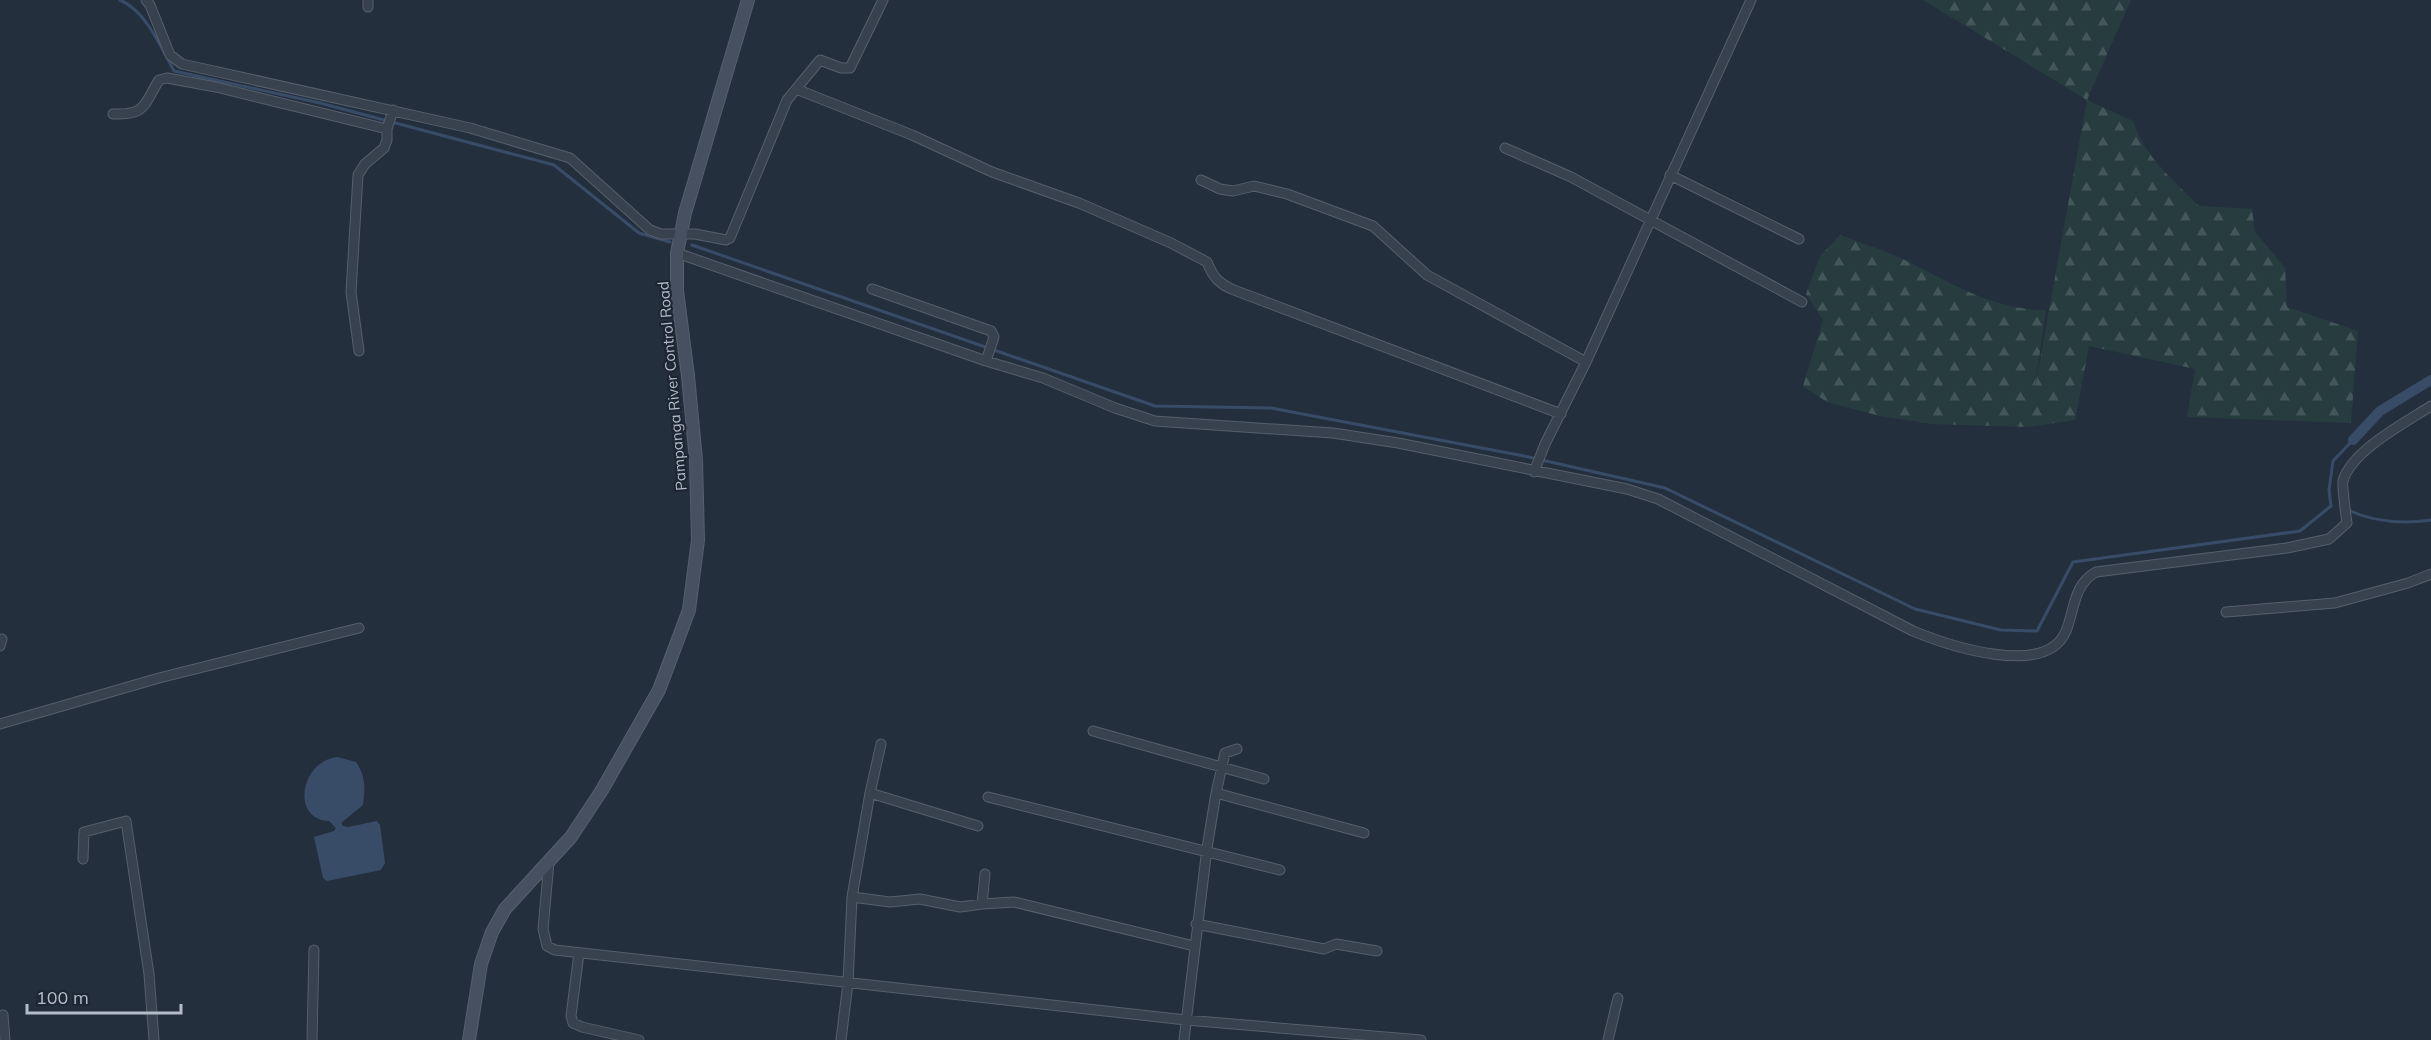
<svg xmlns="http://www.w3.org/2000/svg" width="2431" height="1040" font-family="Mulish,sans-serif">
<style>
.forest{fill:url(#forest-firs)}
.water{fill:#394c67}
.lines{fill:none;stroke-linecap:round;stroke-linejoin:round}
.stream{stroke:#394c67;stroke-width:3}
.canal{stroke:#394c67;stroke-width:10}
.minor-casing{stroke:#565f6c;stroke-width:11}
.secondary-casing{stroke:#565f6c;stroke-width:14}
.minor{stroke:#38414e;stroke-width:9}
.secondary{stroke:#465061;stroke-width:12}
.labels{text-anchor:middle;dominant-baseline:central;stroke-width:4.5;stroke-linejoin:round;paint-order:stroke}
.street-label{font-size:15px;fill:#b4bcc9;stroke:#1d2633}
</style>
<defs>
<pattern id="forest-firs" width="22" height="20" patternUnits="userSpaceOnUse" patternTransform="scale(1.5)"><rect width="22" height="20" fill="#263c3f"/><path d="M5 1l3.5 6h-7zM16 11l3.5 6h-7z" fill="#435659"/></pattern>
</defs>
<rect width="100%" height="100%" fill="#242f3e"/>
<path class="forest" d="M1923,0H2131L2087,100L2133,121C2143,155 2175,182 2199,206L2252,209L2255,232L2285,268L2287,307L2358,331L2351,423L2187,417L2195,369L2089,346L2075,420L2028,427L1932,424L1880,416L1827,402L1803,386L1823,320L1806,294L1820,256L1840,235C1858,242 1878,248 1896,256C1946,279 1988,310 2046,310L2034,393L2087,100Z"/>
<path class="water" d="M337,757L356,762C366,777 365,788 363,805L341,823L343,826L348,827L377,821L380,825L385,863L381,870L327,881L323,878L314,837L334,831L336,828L329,821C290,819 301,761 337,757Z"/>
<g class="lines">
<path class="stream" d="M120,0C146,11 161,47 174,71L320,103L554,165L639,233L670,242
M692,245L1155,406L1271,408L1524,456L1665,488L1915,609L2001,630L2037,631L2073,562L2300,531L2331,506L2329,490L2333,461L2353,440
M2348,510C2374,522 2403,524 2431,520"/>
<path class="canal" d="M2353,440L2380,411L2431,380"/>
<g class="minor-casing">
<path id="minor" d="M146,0L150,5L170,55L182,64L470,128L570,158L650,230L661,234H695L726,240L730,238L787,100L820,60L841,68H850L883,0
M368,7V0
M796,89L912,135L992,172L1079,203L1171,243L1207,262C1213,277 1219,284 1234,290L1561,414
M113,114C146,115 143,106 159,80L167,78L216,87L387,129
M1505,148L1571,177L1802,302
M1670,175L1799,239
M1201,180L1220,189L1233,191L1254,186L1287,194L1373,226L1427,275L1586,362
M677,253L986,361L1043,378L1115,408L1155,421L1333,433L1398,443L1627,489L1658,499L1913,631C1947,645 2046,679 2066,631C2075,609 2073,585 2096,572L2287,548L2329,539L2347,523C2346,517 2342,484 2343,481C2351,451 2406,422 2431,406
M872,289L991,331L994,337L986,361
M359,351L351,292L358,175L365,164L384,148L387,140V129L393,110
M1534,472L1545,444L1586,362L1751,0
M2226,612L2335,603L2408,583L2431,574
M0,646L2,639
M0,724L159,678L359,628
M1093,731L1264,779
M870,793L978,826
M1216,793L1364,833
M988,797L1280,870
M83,859L84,832L126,821L149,974L154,1040
M549,862L543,929L547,946L555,950L1186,1020L1421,1040
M852,897L890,902L920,899L960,907L982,904L985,874
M982,904L1014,902L1194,946
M1196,924L1324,949L1336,944L1377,951
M579,953L571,1016L573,1023L582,1027L639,1040
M3,1015L5,1040
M312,1040L314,950
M841,1040L848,983L852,897L870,793L881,744
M1184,1040L1207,848L1216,793L1225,753L1237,749
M1608,1040L1618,998"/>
</g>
<g class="secondary-casing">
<path id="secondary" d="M469,1040L481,964L492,932L505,909L571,837L602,790L659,690L689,610L698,540L696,460L688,376L677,291V253L685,213L748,0"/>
</g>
<use href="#minor" class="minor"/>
<use href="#secondary" class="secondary"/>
</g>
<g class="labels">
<g class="street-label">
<text transform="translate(672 386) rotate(-95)">Pampanga River Control Road</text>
</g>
</g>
<path d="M27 1004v9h154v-9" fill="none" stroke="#b4bcc9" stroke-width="3"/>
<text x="36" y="1004" font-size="18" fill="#b4bcc9" stroke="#1d2633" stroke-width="4.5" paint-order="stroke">100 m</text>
</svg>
